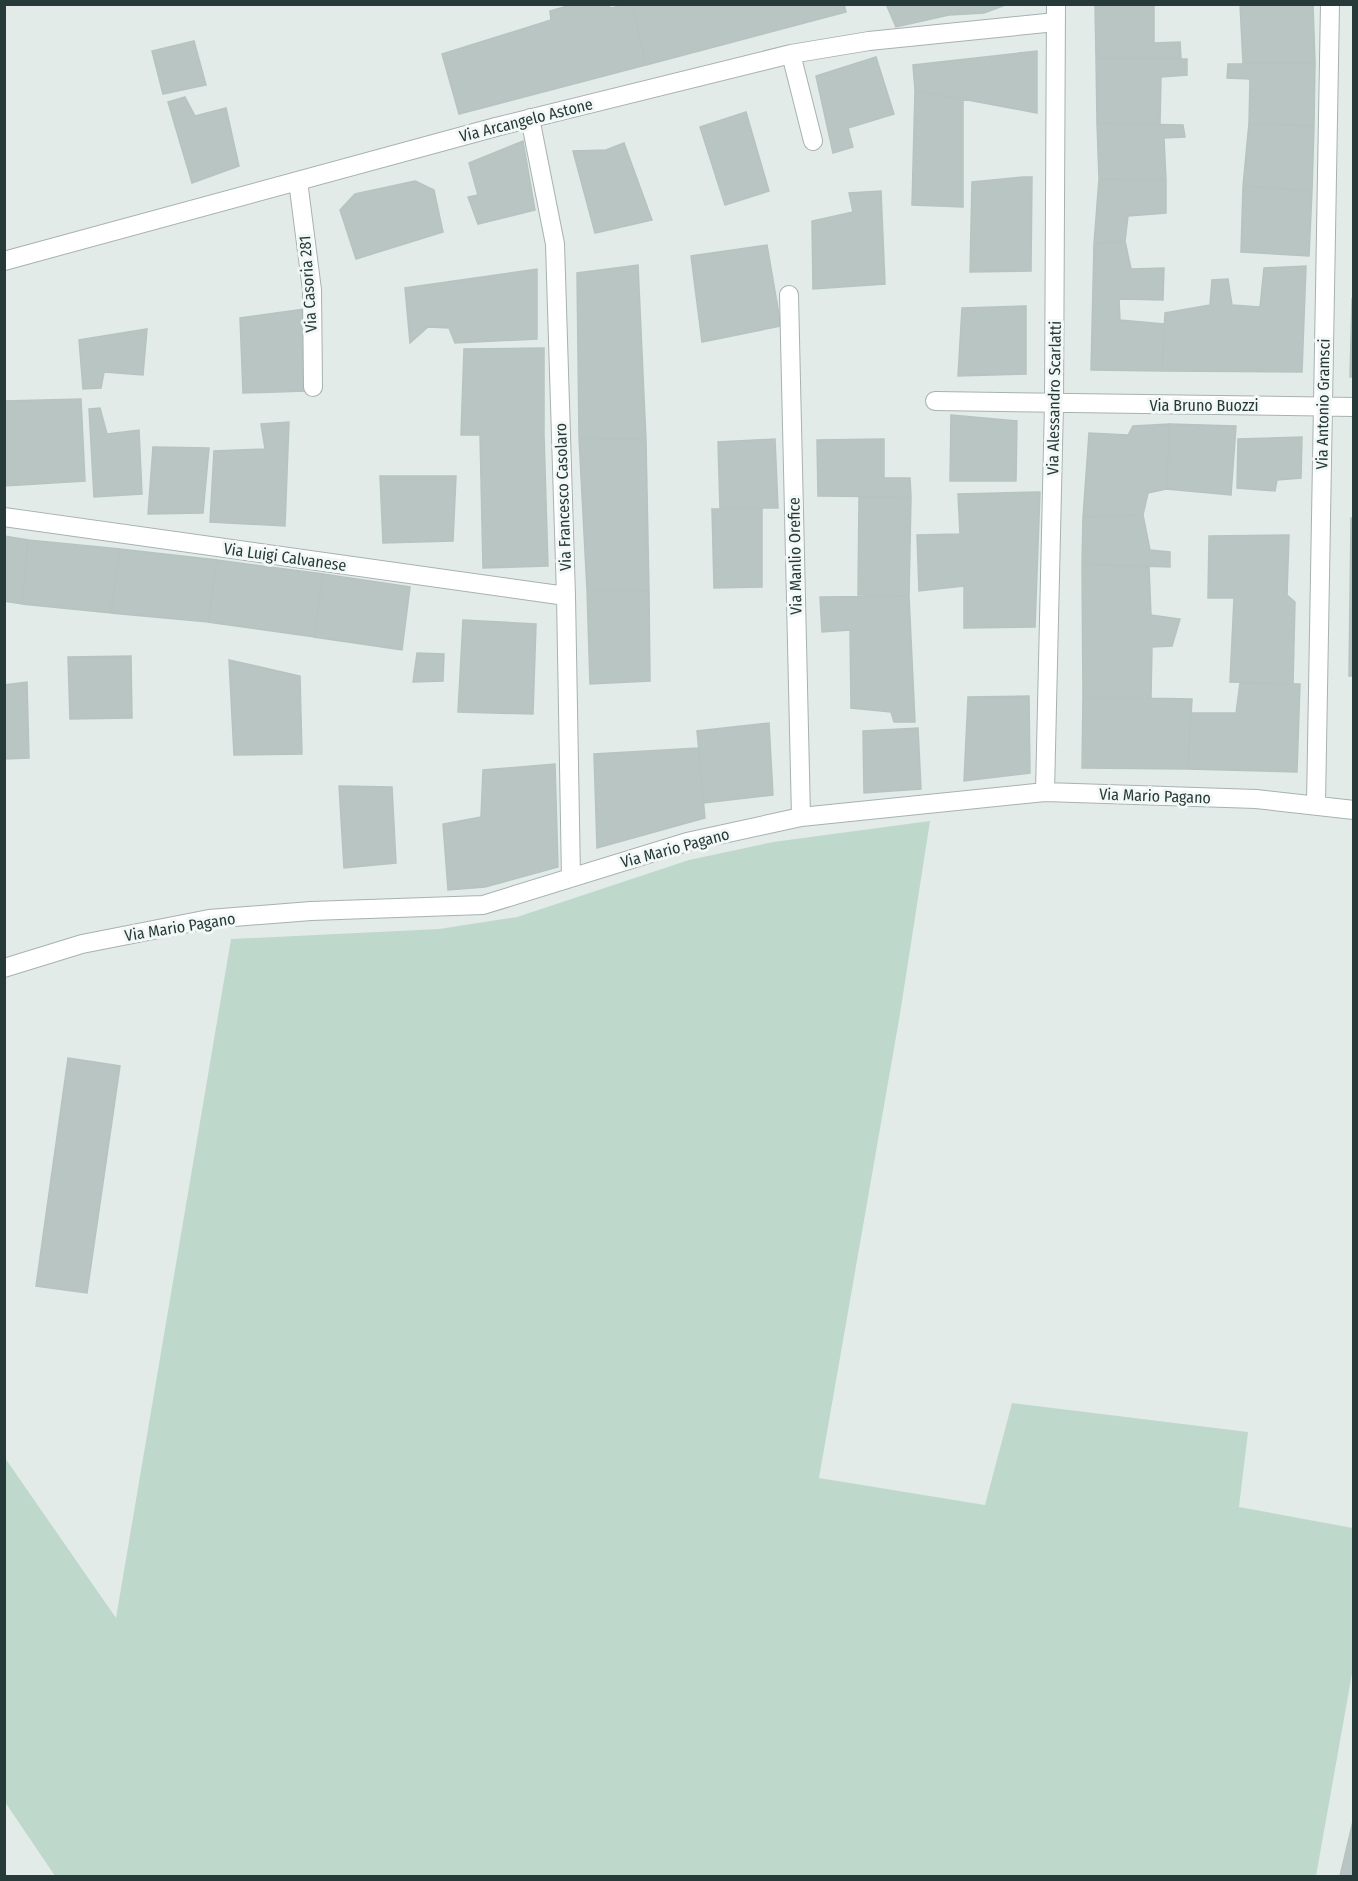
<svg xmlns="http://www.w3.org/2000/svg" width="1358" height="1881" font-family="'Fira Sans Condensed',sans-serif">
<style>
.green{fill:#bed9cb}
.building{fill:#b8c5c2;stroke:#b6c4c1;stroke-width:1.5}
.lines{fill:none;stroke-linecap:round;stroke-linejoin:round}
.minor-casing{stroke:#a6b2b1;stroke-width:20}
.minor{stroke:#fff;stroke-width:18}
.labels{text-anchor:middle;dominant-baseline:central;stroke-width:6;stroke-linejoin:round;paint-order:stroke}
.street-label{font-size:16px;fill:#253a39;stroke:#f3f8f6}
</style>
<rect width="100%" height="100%" fill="#e3ebe9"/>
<path class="green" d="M930,821L900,1014L819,1478L985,1505L1012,1403L1248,1432L1239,1507L1353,1528V1668L1316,1876H55L5,1802V1458L116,1618L231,939L439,929L517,917L689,860L773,842Z"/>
<path class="building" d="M574,4H609L610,8L632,4L646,65L459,114L442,54L551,20L550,11Z
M632,4H844L846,12L646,65Z
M886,4H1008L984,13L949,15L896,27Z
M1095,4H1154V43L1180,42L1181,58H1096Z
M1240,4H1313L1315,63H1243Z
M194,41L206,85L163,94L152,51Z
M1037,51V113L915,90L913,65Z
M876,57L894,114L848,128L853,147L833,153L816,76Z
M1096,58L1187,59V75L1161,77L1160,123H1097Z
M1315,63L1314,126L1249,123L1250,79L1227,78L1228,64Z
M915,90L963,99V207L912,205Z
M185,97L195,116L226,108L239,166L192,183L168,102Z
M746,112L769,191L725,205L700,127Z
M1097,123L1183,125L1185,137L1164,138L1166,180L1099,179Z
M1249,123L1314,126L1312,191L1243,186Z
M523,141L535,210L478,224L468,197L478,195L469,163Z
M624,143L652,220L595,233L573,151L606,150Z
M1023,177H1032L1031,271L970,272L972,182Z
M1099,179L1166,180V213L1128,216L1125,241L1094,244Z
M415,181L434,190L443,232L356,259L340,210L355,194Z
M1243,186L1312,191L1309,256L1241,252Z
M881,191L885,284L813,289L812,221L853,212L849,193Z
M1125,241L1131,269L1164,268L1163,300L1119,299L1120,320L1164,324L1162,371L1091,370L1094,244Z
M767,245L781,326L702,342L691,256Z
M638,265L646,440L579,438L577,273Z
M1306,266L1302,372L1162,371L1165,313L1210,305L1212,280L1228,279L1232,305L1260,307L1264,268Z
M537,269V339L455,343L449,328L428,327L410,343L405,288Z
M1352,299H1354V377H1350Z
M1026,306V374L958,376L962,308Z
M304,309L306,391L243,393L240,318Z
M147,329L143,375L104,372L101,388L83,389L79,340Z
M544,348V435H461L464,349Z
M81,399L85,481L4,486V401Z
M100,408L107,434L139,430L142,494L94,497L89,409Z
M951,415L1017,421L1016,481H950Z
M289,422L285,526L210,522L214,451L265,449L261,424Z
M1169,424L1236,426L1231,495L1167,489Z
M1169,424L1167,489L1148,493L1143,515L1083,517L1089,433L1128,435L1133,426Z
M480,435H544L548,566L483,568Z
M1302,437L1301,478L1277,480L1275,491L1237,488L1238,439Z
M579,438L646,440L649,591L587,590Z
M775,439L778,508H720L718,442Z
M884,439V478H910L911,497L818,496L817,440Z
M153,447L209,448L203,513L148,514Z
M380,476H456L453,541L383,543Z
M1040,492L1035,627L964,628V586L919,591L917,535L960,534L958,494Z
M859,497H911L909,596L858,595Z
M762,508V587L714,588L712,509Z
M1143,515L1150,550L1170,552V567L1082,564L1083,517Z
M1351,518L1354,519V676H1349Z
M1289,535L1287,595L1295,602L1293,684L1230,682L1234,598H1208L1209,536Z
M4,536L28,540L22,604L4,601Z
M28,540L120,549L111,613L22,604Z
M120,549L217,560L208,622L111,613Z
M217,560L323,574L314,637L208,622Z
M1082,564L1149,567L1151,615L1180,619L1172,646L1152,647L1151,698L1083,697Z
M323,574L410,587L402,650L314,637Z
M587,590L649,591L650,681L590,684Z
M909,596L915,722H894L891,712L851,708L850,630L822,632L820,597Z
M463,620L536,624L533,714L458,712Z
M417,653L444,654L443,681L413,682Z
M131,656L132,718L70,719L68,657Z
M229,660L300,676L302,754L234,755Z
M27,682L29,758L4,759V685Z
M1240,683L1300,684L1297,772L1188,769L1191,713H1236Z
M1029,696L1030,773L964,781L968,697Z
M1083,697L1192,699L1188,769L1082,768Z
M769,723L773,795L704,803L697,731Z
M918,728L921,789L864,793L863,731Z
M698,748L705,818L597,848L594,754Z
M555,764L558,867L485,887L448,890L443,824L481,817L483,770Z
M339,786L392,787L396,863L344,868Z
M68,1058L120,1066L87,1293L36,1286Z
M1354,1817V1876H1340Z"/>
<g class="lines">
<g class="minor-casing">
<path id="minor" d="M791,54L813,141
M530,118L555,244L566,596L571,878
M298,181L312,290L313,387
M4,261L496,127L791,54L869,41L1056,22
M789,295L801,817
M935,401L1354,407
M4,517L566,596
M1045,792L1054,404L1056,4
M1316,804L1330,4
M4,968L82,944L209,919L311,911L483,905L687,842L801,817L1045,792L1256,799L1354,810"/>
</g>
<use href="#minor" class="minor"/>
</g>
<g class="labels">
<g class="street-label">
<text transform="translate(526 120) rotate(-14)">Via Arcangelo Astone</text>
<text transform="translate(308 284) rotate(-94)">Via Casoria 281</text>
<text transform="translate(1054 398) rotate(-89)">Via Alessandro Scarlatti</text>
<text transform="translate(1323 404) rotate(-89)">Via Antonio Gramsci</text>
<text x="1204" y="405">Via Bruno Buozzi</text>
<text transform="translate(563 497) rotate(-92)">Via Francesco Casolaro</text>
<text transform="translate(795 556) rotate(-91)">Via Manlio Orefice</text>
<text transform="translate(285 557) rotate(8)">Via Luigi Calvanese</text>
<text transform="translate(1155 796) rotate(2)">Via Mario Pagano</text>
<text transform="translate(675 848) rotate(-15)">Via Mario Pagano</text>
<text transform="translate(180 927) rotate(-9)">Via Mario Pagano</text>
</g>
</g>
<rect width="1358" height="1881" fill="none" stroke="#253a39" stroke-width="12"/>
</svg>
